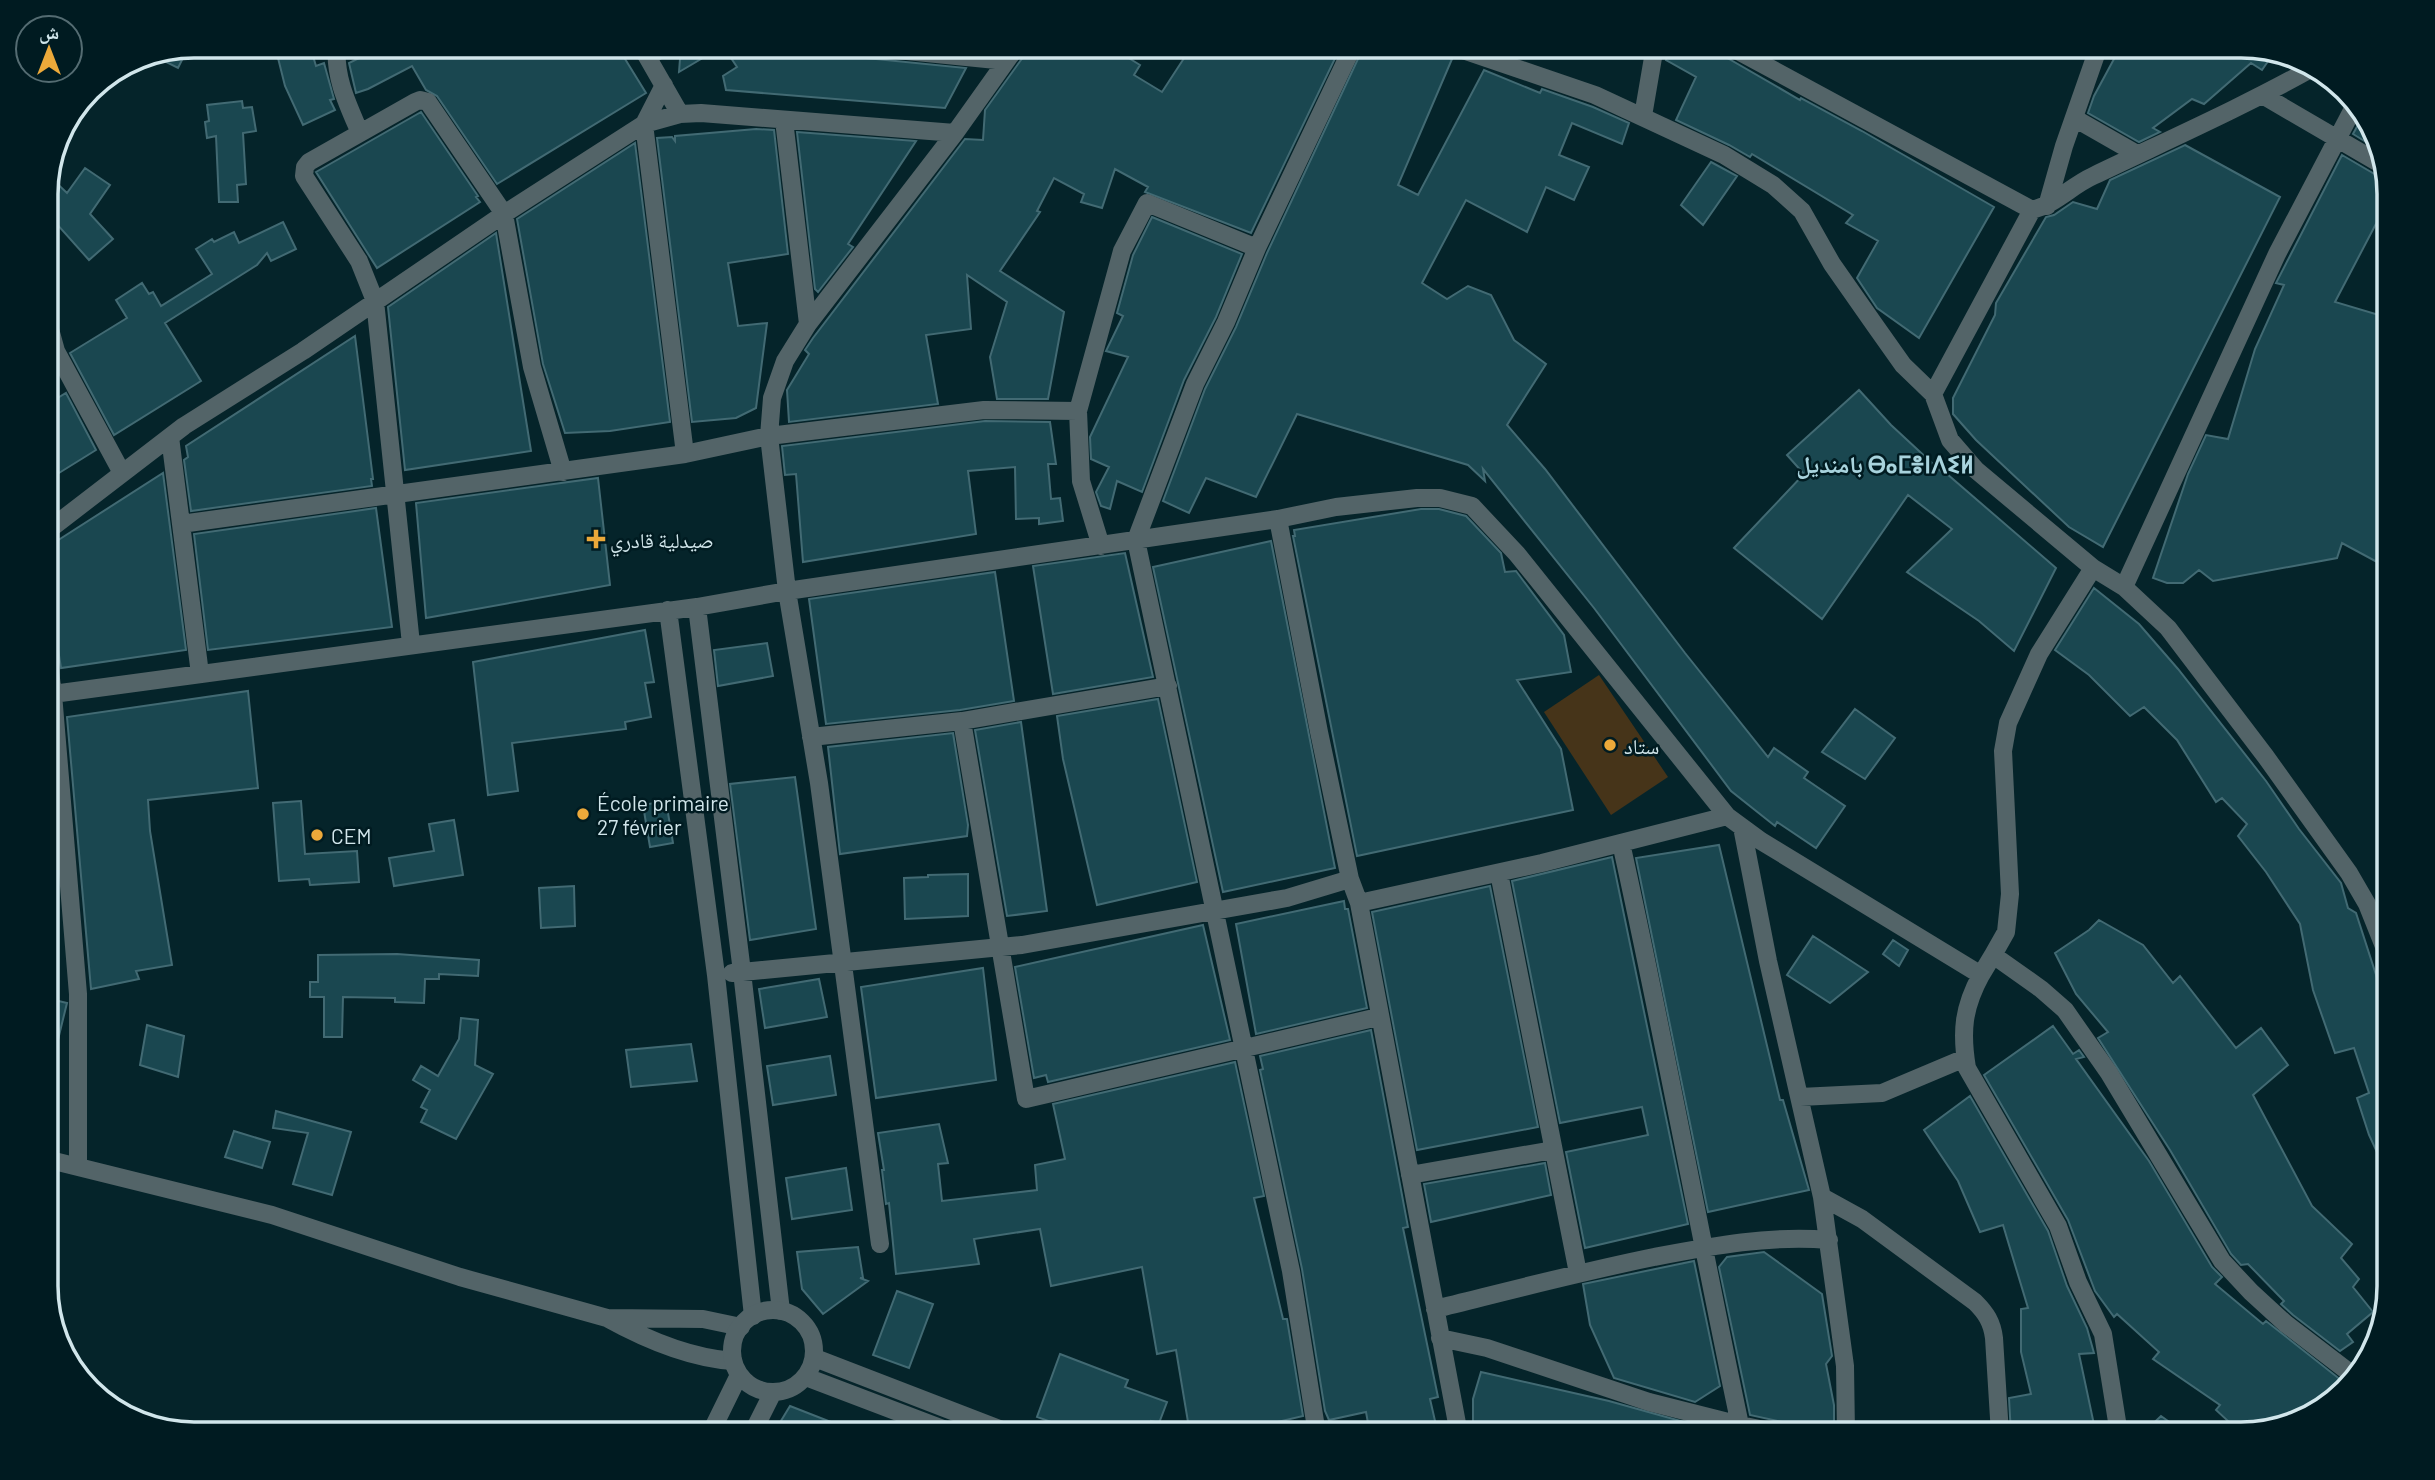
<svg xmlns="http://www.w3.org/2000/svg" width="2435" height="1480" font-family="Barlow,'Noto Naskh Arabic','Noto Sans Tifinagh',sans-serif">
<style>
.green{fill:#463419}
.building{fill:#1a4750;stroke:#426a73;stroke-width:2}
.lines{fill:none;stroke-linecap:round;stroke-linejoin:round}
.minor{stroke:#536468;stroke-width:18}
.tertiary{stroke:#536468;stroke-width:18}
.poi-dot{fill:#eca93a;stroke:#001b21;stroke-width:2.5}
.labels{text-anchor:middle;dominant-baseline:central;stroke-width:5;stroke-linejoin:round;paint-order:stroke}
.poi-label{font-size:21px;fill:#d1e6eb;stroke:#001b21;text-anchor:start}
.quarter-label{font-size:24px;font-weight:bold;fill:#a8d3dd;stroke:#001b21}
.rim{fill:none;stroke:#d1e6eb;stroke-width:3.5}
</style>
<rect width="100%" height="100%" fill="#05242a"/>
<path class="green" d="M1599,675L1668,777L1611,815L1544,712Z"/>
<path class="building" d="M275,46H310L316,66L324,63L334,99L330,100L335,110L303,125L285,86Z
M383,46H617L646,93L497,184L437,96L426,90L412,66L368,89L356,93L349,63Z
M681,46H723L679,72Z
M723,46H846L850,55L856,57L966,68L945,108L726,90L723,76L737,67Z
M1028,46H1109L1140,65L1134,75L1162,92L1192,46H1341L1251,233L1145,192L1148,187L1115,169L1102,208L1081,202L1084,194L1054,178L1037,211L1040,212L1000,271L1064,312L1048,399H997L990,357L1007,302L967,275L971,329L926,335L938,404L789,422L787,390L809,354L805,350L813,338L965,139L983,140L985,110L1026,53Z
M1364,46H1417L1452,59L1398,185L1418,195L1484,70L1540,93L1542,89L1593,107L1629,123L1622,144L1572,123L1559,155L1589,167L1574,200L1546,187L1527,232L1466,200L1422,283L1447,299L1468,286L1491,295L1514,340L1546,364L1507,425L1545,469L1685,653L1768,757L1774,748L1808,772L1804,778L1845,806L1816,848L1777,822L1775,826L1731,791L1594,608L1483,469L1485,481L1468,465L1297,414L1256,497L1206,478L1189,513L1163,501L1205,389L1236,327L1267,253Z
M1670,46H1718L1724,56L1800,100L1801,98L1862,131L1994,207L1919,338L1877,308L1857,278L1878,241L1846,223L1853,215L1752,154L1750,157L1729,145L1676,120L1696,77L1666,60Z
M2121,46H2241L2273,54L2262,70L2251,63L2204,104L2192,99L2153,128L2160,132L2139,142L2088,113L2094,96Z
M175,49L185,54L178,68L150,54Z
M242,101L243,108L252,107L256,131L243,133L246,184L237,185L238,202H219L216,136L207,138L205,122L209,121L207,105Z
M421,112L478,196L476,197L480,202L377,268L316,172Z
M2364,114L2369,120L2379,150L2353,134Z
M756,129L774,130L788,254L728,263L738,326L767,323L756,408L736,418L692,422L657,138L672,137L675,141V136Z
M797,132L916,141L848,244L853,247L818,292L815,289Z
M635,143L670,422L610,431L565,433L543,364L517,219Z
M2185,145L2280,197L2103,547L2069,527L1976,440L1953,414V398L1995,315L1996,303L2046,217L2054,215L2073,202L2097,209L2110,180Z
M2342,155L2378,176L2387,177L2389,185V199L2335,302L2389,318V565L2377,562L2342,543L2337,558L2213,581L2199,570L2183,583H2167L2153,578L2188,474L2206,435L2228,439L2255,349L2284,285L2276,283Z
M1711,162L1737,176L1703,225L1681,205Z
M85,168L110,185L90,214L113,239L89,260L46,212L48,175L67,193Z
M1152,217L1242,254L1216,317L1184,380L1142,492L1117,481L1110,509L1101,506L1096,492L1109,467L1091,459L1090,437L1128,357L1106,351L1123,316L1117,313L1133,255Z
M283,222L296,249L271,261L267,253L257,265L165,323L201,381L114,435L70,353L127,318L116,300L142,283L149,294L153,292L161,306L212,274L196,249L212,239L214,242L234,232L239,243Z
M496,233L531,451L405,470L388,307Z
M355,336L373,479H371L372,486L191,511L184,460L188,457L186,446Z
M1859,390L1891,425L1945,475L1947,474L2056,568L2014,651L1979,621L1907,572L1952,529L1908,495L1822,619L1734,548L1804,474L1787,455Z
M66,393L96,450L46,481V405Z
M985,421L1050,422L1056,464H1048L1051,499L1060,498L1063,521L1039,524V518L1016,519L1015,467L968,471L976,534L803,562L796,474L785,475L782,446Z
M163,473L186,650L61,668L51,605H46L49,546Z
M598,478L610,585L426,618L416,503Z
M376,508L392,627L208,650L194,534Z
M1421,509H1439L1466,516L1501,553L1505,572L1516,571L1564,635L1571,672L1517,680L1561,749L1573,810L1357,856L1293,536H1295L1294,530Z
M1271,541L1335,868L1223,892L1153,567Z
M1125,553L1153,677L1053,694L1033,566Z
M995,572L1014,701L960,710L826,724L809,599Z
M2094,588L2139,624L2178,669L2266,781L2299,829L2341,883L2348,908L2356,913L2389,1015V1178L2369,1135L2357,1098L2369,1093L2354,1048L2335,1053L2313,990L2300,924L2266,872L2238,836L2247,824L2222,798L2216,802L2177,740L2144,707L2130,716L2089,675L2055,650Z
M645,630L654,682L645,683L651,717L625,722L626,729L512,743L518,791L488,795L473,662Z
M767,643L773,676L718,686L714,650Z
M248,691L258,788L148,800L150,831L172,965L136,971L139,979L91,989L67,717Z
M1158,699L1197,882L1097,905L1063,759L1057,716Z
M1855,709L1895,738L1865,779L1822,752Z
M1021,722L1047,911L1007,916L975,730Z
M953,733L968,825L967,836L840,854L828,747Z
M795,777L816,929L750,940L730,784Z
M301,801L305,854L357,851L359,882L310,885L309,879L279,881L273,803Z
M666,801L673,843L650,847L643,805Z
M454,820L463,875L394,886L389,858L434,851L429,824Z
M1719,845L1780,1100H1783L1809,1190L1708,1212L1636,858Z
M1612,857L1688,1224L1585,1248L1566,1152L1648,1135L1642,1107L1560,1123L1512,881Z
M968,874V916L905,919L904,878L928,877V875Z
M574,886L575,926L541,928L539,888Z
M1490,886L1538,1127L1417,1150L1372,912Z
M1344,901L1345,909H1348L1367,1008L1256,1034L1236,924Z
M2099,920L2143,945L2173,983L2180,976L2236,1048L2261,1028L2288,1065L2253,1095L2312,1206L2352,1244L2341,1258L2359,1279L2353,1287L2373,1312L2347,1334L2353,1342L2340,1351L2293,1315L2281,1304L2284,1301L2248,1264L2241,1265L2231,1254L2170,1150L2098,1038L2108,1032L2076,994L2055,953L2089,930Z
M1203,925L1230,1040L1048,1082L1046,1075L1034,1078L1015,967Z
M1813,936L1868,972L1830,1003L1787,975Z
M1893,940L1908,950L1899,966L1883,954Z
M397,954L479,960L478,976L439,974V979H425L424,1003L395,1002V998L343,997L342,1037H324V997H310V982H318V955Z
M983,968L996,1080L876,1098L861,987Z
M819,979L827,1017L765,1028L759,989Z
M46,998L67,1003L52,1064L46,1063Z
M461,1018L478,1020L475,1065L493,1074L456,1139L421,1122L427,1110L421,1107L430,1090L413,1080L421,1066L438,1076L459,1039Z
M147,1025L184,1036L178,1077L140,1065Z
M2053,1026L2073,1054L2079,1050L2084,1057L2076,1059L2149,1161L2212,1267L2222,1277L2215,1284L2263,1324L2266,1321L2346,1384L2315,1415L2242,1434L2216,1410L2220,1405L2153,1359L2159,1352L2117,1314L2114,1317L2095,1291L2068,1220L1984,1075Z
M1371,1030L1408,1227L1403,1228L1438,1397L1430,1399L1438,1434H1370L1366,1412L1329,1420L1325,1411L1302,1269L1260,1070L1263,1069L1260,1056Z
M691,1044L697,1081L631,1087L626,1050Z
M830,1056L836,1095L773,1105L767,1066Z
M1235,1062L1264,1196L1254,1198L1283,1319H1287L1303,1416L1227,1434H1190L1176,1350L1157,1354L1142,1267L1051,1286L1040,1229L974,1239L979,1264L896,1274L889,1203L886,1204L882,1170H884L878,1133L939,1124L948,1163L938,1164L942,1201L1037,1190L1035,1165L1065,1159L1053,1104Z
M1970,1096L2048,1231L2067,1286L2087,1328L2094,1353L2079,1354L2096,1434H2011L2009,1398L2031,1394L2021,1352V1309L2028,1308L2003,1225L1980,1232L1958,1181L1924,1130Z
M276,1111L351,1132L332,1195L293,1184L308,1133L273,1128Z
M234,1131L270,1142L262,1168L225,1157Z
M1545,1163L1551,1195L1431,1222L1424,1184Z
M846,1168L852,1210L792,1219L786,1178Z
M858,1247L863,1278H860L868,1281L823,1314L802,1289L797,1252Z
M1764,1252L1822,1294L1832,1356L1826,1364L1834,1405V1425L1818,1429L1817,1434H1795L1792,1426L1787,1423L1750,1415L1719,1267L1727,1257Z
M1694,1261L1720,1386L1695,1402L1614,1378L1590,1325L1583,1284Z
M897,1291L933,1304L909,1368L873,1355Z
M1060,1354L1128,1380L1125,1387L1167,1402L1159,1423L1151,1421L1146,1434H1085L1037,1417Z
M1481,1372L1609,1401L1727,1434H1489L1473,1431V1399Z
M790,1406L859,1433V1434H773Z
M2161,1416L2186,1434H2142Z"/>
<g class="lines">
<path class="minor" d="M337,46C334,77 348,105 360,133
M641,46L680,114
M857,46L1006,61
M1451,46L1595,95L1724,155L1773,185L1802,211L1832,264L1874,324L1903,365L1933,394
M1729,46L2032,210
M649,56L667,46
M2316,66C2243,107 2168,140 2093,176C2071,186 2056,204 2032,210L1933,394L1950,440L1976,470L2093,568L2124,587L2168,628L2266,757L2349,873L2367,904L2389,959
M664,85L644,124L685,454
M2264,96L2384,166
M1643,116L1655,46
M2074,118L2137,154
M784,120L808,324
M2047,206L2064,146L2099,46
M46,315L56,351L122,473
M170,437L200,674
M181,524L685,454L769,436L984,410L1078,411
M46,532L184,426L303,351L504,214L644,124L680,114L701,113L955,133
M1101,546L1081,481L1078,411L1122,251L1147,203L1257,248
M2124,587L2277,254L2355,105
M697,607L742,972L781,1311
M668,610L716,975L753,1316
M46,641L53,694L78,994V1167
M411,644L375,301L359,261L304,176L305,167L309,162L415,102L420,100L428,102L504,214L532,367L563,472
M46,692L53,694L697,607L787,591L1278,519
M962,721L1026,1099L1378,1017
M811,737L962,721L1168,686
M1742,827L1768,961L1822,1197L1845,1366L1846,1434
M1621,843C1664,1036 1699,1231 1740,1425L1784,1434
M46,845L66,851
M1499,873L1578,1273
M1359,903L1350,879L1319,732L1278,519L1336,507L1417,498H1440L1472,506L1517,554L1727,816
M1993,955L2006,932L2010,894L2003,751L2008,723L2039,654L2093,568
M732,973L1022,945L1287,898L1350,879
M1981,975L1993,955L2041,989L2065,1010L2109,1073L2222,1261L2251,1292L2286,1324L2354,1376
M1800,1097L1882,1093L1965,1058
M46,1159L272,1215L460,1277L607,1318C645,1339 690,1358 733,1361
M1410,1175L1553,1150
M1822,1197L1862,1219L1975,1302C1986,1313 1992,1322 1994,1338L2000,1434
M880,1244L819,783L787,591L769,436L772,398L785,361L808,324L955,133L1017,46
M1435,1309C1508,1291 1580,1272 1654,1257C1712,1246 1769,1235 1829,1240
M608,1318L703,1319L741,1327
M1440,1338L1487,1348L1649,1402L1740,1425
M1317,1434L1291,1271L1136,540L1195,384L1226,322L1257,248L1353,46
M1459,1434L1359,903L1542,863L1727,816L1761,841L1981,975C1963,1008 1961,1032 1967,1068L2058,1226L2078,1282L2103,1334L2119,1434"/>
<path class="tertiary" d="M732 1351a41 41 0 1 1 82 0a41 41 0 1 1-82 0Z
M815,1358L1012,1434
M806,1377L956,1434
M710,1434L739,1375
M752,1434L773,1392"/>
</g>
<g class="poi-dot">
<path d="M592.5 528.5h7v7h7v7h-7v7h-7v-7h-7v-7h7z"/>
<circle cx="1610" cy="745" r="7"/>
<circle cx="583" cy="814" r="7"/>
<circle cx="317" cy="835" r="7"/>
</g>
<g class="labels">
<g class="poi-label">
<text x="610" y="539">صيدلية قادري</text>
<text x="1624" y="745">ستاد</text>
<text x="597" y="802">École primaire<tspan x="597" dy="24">27 février</tspan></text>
<text x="331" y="835">CEM</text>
</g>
<g class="quarter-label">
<text x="1885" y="463">بامنديل ⴱⴰⵎⴻⵏⴷⵉⵍ</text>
</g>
</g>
<path d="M0 0H2435V1480H0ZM194 58H2241A136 136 0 0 1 2377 194V1286A136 136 0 0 1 2241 1422H194A136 136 0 0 1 58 1286V194A136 136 0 0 1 194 58Z" fill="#001b21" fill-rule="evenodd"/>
<path class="rim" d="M194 58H2241A136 136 0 0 1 2377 194V1286A136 136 0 0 1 2241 1422H194A136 136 0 0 1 58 1286V194A136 136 0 0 1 194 58Z"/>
<g transform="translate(49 49)"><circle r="33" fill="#001b21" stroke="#546c72" stroke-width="2"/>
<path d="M0-5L12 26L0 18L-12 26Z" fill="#eca93a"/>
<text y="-10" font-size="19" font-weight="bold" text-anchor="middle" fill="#d1e6eb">ش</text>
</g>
</svg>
